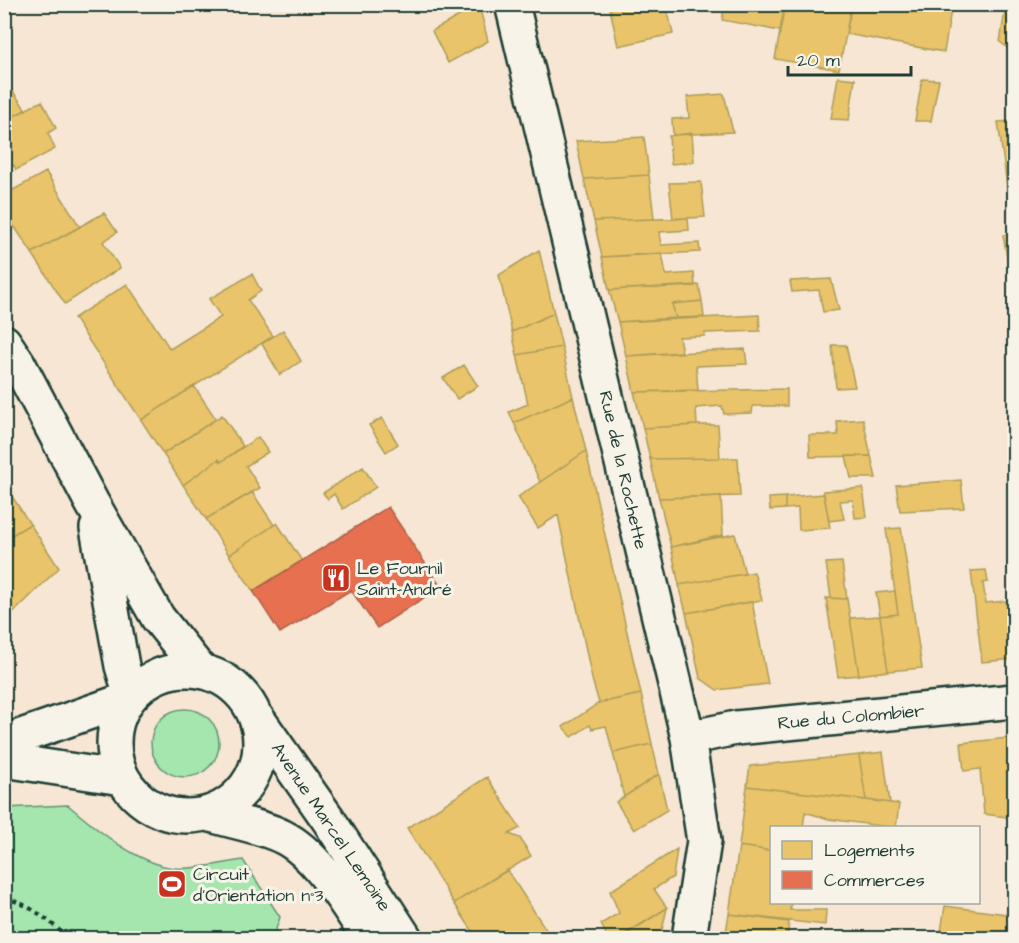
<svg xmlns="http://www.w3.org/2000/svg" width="1019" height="943" font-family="'Architects Daughter',sans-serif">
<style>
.green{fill:#a5e6af;stroke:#629272;stroke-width:1.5}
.homes{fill:#e9c46a;stroke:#ac9c5a;stroke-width:1.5}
.shops{fill:#e76f51;stroke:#ab6048;stroke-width:1.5}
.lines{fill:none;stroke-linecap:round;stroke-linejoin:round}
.minor-casing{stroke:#1f3d34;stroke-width:38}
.tertiary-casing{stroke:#1f3d34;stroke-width:38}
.secondary-casing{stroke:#1f3d34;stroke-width:38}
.path{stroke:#1f3d34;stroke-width:4;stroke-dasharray:4.5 4.5;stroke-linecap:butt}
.minor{stroke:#f7f3e8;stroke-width:33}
.tertiary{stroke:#f7f3e8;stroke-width:33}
.secondary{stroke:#f7f3e8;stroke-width:33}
.labels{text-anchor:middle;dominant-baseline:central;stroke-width:6;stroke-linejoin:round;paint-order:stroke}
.street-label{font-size:18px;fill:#1f3d34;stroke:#f7f3e8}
.poi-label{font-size:18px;fill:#1f3d34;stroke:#f7f3e8;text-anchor:start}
</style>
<rect width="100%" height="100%" fill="#f6e6d3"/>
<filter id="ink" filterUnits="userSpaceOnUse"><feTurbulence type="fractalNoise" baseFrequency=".0167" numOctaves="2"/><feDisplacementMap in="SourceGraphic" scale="12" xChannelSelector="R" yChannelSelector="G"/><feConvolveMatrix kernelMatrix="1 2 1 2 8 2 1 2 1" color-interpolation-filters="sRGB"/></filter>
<g filter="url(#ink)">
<path class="green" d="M151 743a34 34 0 1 1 68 0a34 34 0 1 1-68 0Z
M68,805C96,829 136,863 174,868C195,870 223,863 243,860L280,917L273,938H5V808Z"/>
<path class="homes" d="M609,4H666L673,34L618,46Z
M725,4H785L780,31L722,20Z
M785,4H830L851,8L839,70L775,59Z
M851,4H952L944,52L846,34Z
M479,5L488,41L448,63L432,31Z
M1006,5L1014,6V53L1000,42Z
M838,77L855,79L849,120L831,119Z
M4,79L26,110L4,121Z
M922,79L939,80L931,121H915Z
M724,94L733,132L673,135L672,119L689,118L687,97Z
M42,101L56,128L48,133L55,149L16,170L14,165L4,170V121Z
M1014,121V200H1009L998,122Z
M692,133L694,162L671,164L669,136Z
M644,137L649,175L584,179L576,141Z
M46,172L80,227L32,253L4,211V195Z
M649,175L654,219L594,221L584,179Z
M701,182L705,217L673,219L669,183Z
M1009,200H1014V262L1008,263L1003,235L1014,233Z
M104,213L117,232L103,242L120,268L65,304L32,253Z
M688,218L689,230L659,232L661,245L699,243L700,252L602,257L594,221Z
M539,250L554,313L512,332L499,275Z
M662,253L666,275L694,273L695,286L609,290L602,257Z
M252,274L261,291L248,300L273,336L141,420L74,318L127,284L170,349L221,317L209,299Z
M831,279L839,310L823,312L819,290L792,292L790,281Z
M699,285L702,301L672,304L676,318L618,322L609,290Z
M702,301L704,317L676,318L672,304Z
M554,313L562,347L517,355L512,332Z
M759,315L760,331L705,333V336L679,337L682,352L626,356L618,322Z
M283,330L301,361L280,375L262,344Z
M832,345H846L855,387L836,388Z
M562,347L573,397L514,423L509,412L528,404L517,355Z
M745,349L747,364L696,366L698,390L634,392L626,356Z
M464,365L478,386L457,399L443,378Z
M194,386L216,419L163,454L141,420Z
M787,389V406H753L752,413L724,414L722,406L696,408L697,425L643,428L634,392Z
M573,397L586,451L540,482L514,423Z
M222,415L243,446L221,462L219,459L183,485L163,454Z
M382,418L398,444L386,452L369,425Z
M863,419L871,456L810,457L809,435H838L837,421Z
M697,425H718L720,458L650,459L643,428Z
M258,437L268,452L246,466L260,488L206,519L183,485L219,459L221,462Z
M586,451L641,694L599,703L592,679L558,515L538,528L518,497Z
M846,456H871L876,478H851Z
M720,458H738L740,496L659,498L650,459Z
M363,467L376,487L343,509L334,494L328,499L323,493Z
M961,480L964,508L900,511L896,485Z
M4,484L30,524L4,540Z
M863,488L867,517L855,518L853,500L840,501L844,519L829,521L823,491Z
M252,492L274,525L229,555L206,519Z
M824,494L830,528L799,530L798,508L785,509V497Z
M721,496L723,535L671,547L659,498Z
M785,497V509L770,510L769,498Z
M277,523L302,561L253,591L229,555Z
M30,524L59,568L14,612L4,598V540Z
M901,528L922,668L888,671L880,616L898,614L886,529Z
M735,534L745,574L679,585L671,547Z
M842,562L847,599L831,598L826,563Z
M986,570L988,582L983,583L986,603L1014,600V659L982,662L971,571Z
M754,572L762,600L686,613L679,585Z
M895,591L898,614L880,616L876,593Z
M826,598L847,599L859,675L838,677Z
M752,602L768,684L717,690L700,678L686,613Z
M880,616L888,671L859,675L850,618Z
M641,694L652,744L613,753L606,726L592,729L590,725L572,737L563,727L599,703Z
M1009,738H1014V818L984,814L980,769L964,771L961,743Z
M652,744L659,774L624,797L613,753Z
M883,752L890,803L866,800L859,755Z
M859,755L866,800L747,786L750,766Z
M659,774L667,810L634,830L616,802Z
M487,777L520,828L509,834L520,838L531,856L454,903L407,828Z
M747,786L899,804L896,828L828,819L805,812L803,828H772V851L739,846Z
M739,846L772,851V902H792L790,910H826L825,925L729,914Z
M677,849L673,877L654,889L667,908L619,938H608L601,924L619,913L610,891Z
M507,870L547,931L535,938H477L454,903Z
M945,906L1014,915V938H940Z
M667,908L661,935L656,938H627L625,935Z
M729,914L789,922L787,938H725Z"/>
<path class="shops" d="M388,507L441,587L377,628L351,590L280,633L253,591Z"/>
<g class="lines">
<g class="minor-casing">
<path id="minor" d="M512,4L688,738L704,841L689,938
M688,738L736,728L1014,701"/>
</g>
<g class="tertiary-casing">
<path id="tertiary" d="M4,742L128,699
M4,760L122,778"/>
</g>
<g class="secondary-casing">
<path id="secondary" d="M4,342L18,363L92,503L158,618L199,669
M97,528L122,666L131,696
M114 743a73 73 0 1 1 146 0a73 73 0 1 1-146 0Z
M257,718L328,819L405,938
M208,814C229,821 265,827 283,837C318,854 348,907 369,938"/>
</g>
<path class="path" d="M4,898C31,904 49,921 68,938"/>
<use href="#minor" class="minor"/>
<use href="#tertiary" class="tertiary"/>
<use href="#secondary" class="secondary"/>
</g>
</g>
<defs>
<g id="restaurant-square" transform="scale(1.5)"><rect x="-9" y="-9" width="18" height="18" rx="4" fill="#c8321e" stroke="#f7f3e8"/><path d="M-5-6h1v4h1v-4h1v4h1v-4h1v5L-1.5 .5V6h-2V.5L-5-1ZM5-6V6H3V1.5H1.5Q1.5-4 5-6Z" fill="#fff"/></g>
<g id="stadium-square" transform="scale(1.5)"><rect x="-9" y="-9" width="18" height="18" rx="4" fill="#c8321e" stroke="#f7f3e8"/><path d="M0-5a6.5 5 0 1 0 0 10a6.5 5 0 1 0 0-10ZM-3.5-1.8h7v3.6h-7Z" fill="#fff"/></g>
</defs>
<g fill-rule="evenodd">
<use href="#restaurant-square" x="336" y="578"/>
<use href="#stadium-square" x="172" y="884"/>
</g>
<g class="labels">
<g class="street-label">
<text transform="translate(623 470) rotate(77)">Rue de la Rochette</text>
<text transform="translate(851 717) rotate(-5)">Rue du Colombier</text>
<text transform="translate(331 827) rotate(56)">Avenue Marcel Lemoine</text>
</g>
<g class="poi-label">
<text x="357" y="568">Le Fournil<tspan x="357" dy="21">Saint-André</tspan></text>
<text x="193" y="874">Circuit<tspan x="193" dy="21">d'Orientation n°3</tspan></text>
</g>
</g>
<rect width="1019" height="943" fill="none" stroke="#f7f3e8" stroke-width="24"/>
<rect x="12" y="12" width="995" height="919" fill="none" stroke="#1f3d34" stroke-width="2" filter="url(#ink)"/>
<rect x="770" y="826" width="210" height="78" fill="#f7f3e8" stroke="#a1aaa0" stroke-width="1.5"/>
<rect x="782" y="841" width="30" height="18" fill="#e9c46a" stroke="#a1aaa0" stroke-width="1.5"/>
<text x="824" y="856" font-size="18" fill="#1f3d34">Logements</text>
<rect x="782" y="871" width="30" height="18" fill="#e76f51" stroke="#a1aaa0" stroke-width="1.5"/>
<text x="824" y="886" font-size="18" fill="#1f3d34">Commerces</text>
<path d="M788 66v9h123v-9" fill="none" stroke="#1f3d34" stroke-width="3"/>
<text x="797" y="66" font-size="18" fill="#1f3d34" stroke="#f7f3e8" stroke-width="4.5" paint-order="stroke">20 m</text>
</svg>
